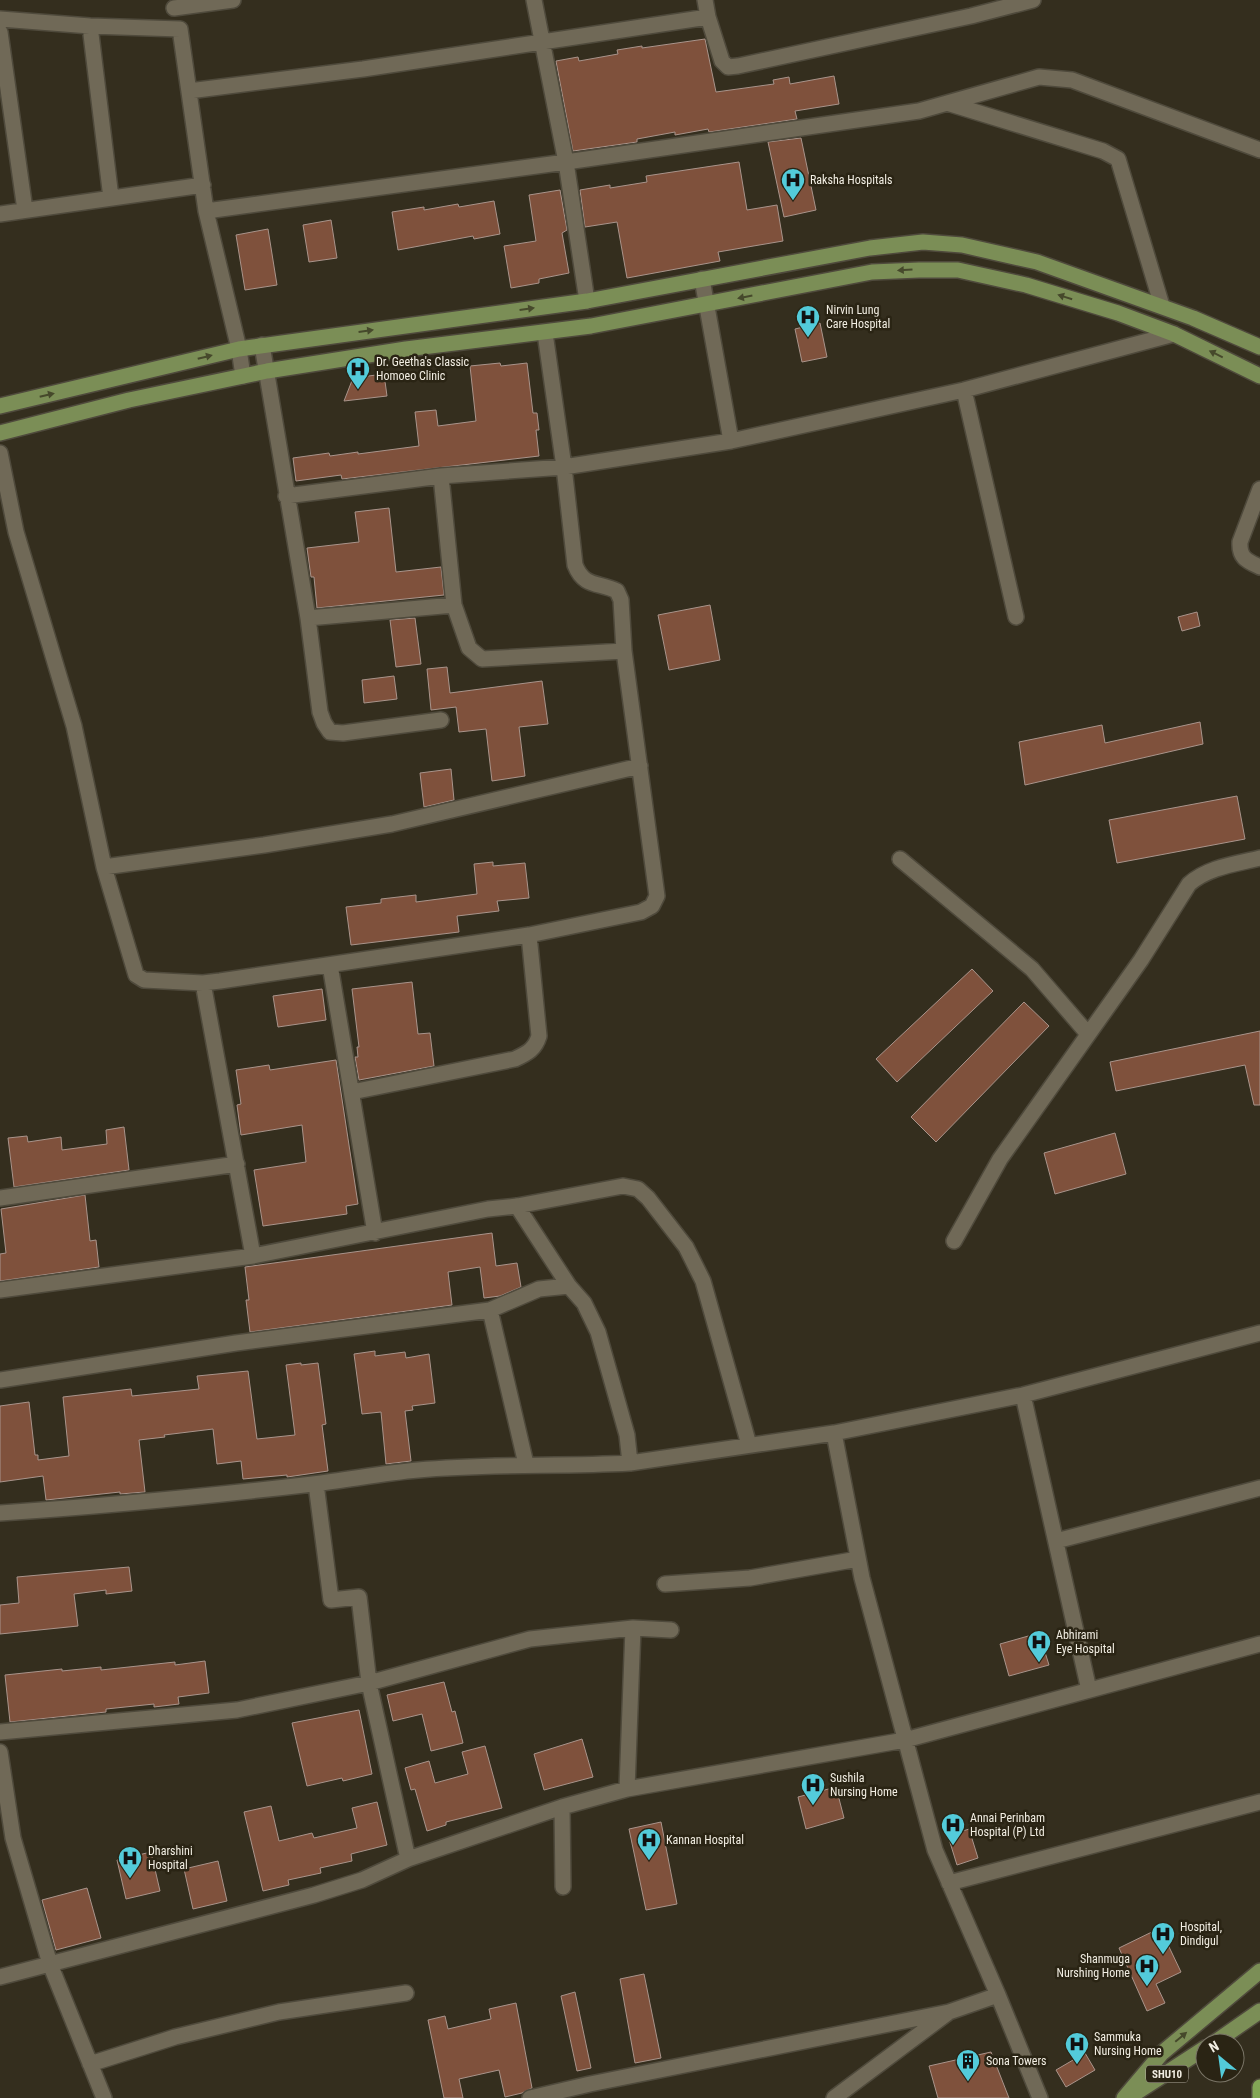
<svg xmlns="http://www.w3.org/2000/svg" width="1260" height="2098" font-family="'Roboto Condensed',sans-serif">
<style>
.building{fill:#7f513c;stroke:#a9948b}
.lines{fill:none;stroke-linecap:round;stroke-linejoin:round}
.minor-casing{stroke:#4f4a3c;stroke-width:18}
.major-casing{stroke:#4f4a3c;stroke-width:18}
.highway-casing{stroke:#4f4a3c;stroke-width:18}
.minor{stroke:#706957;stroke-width:15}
.major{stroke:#7b8e56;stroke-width:15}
.highway{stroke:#83a655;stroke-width:15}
.oneway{fill:#46492b}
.labels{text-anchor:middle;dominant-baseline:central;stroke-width:5;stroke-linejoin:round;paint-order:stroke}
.shield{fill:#2a2414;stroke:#b6b1a5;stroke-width:1}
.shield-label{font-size:11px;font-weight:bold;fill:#f2eee3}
.poi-label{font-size:12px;fill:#f2eee3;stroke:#2a2414;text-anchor:start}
</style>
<rect width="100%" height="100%" fill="#342e1e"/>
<path class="building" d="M705,39L716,92L774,84L773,80L789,77L790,84L834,76L839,104L795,111L797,119L709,132L708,129L675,135V132L637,139V142L573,151L556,61L578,57L579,61L618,54L617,50L642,46V48Z
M801,138L816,210L784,217L768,142Z
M739,162L747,210L777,205L783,241L718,252L720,261L627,278L617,222L585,227L580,190L610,185V188L647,182L646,176Z
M560,190L567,230L562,233L569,273L539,279V283L511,288L504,246L536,241L529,195Z
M494,201L500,234L474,239L473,236L398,250L392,212L424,207V210L458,204L459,207Z
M331,220L337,258L309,262L303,225Z
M268,229L277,285L245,290L236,235Z
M820,323L827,357L802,362L795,329Z
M500,363L501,366L527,363L533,413H537L539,430H536L539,456L342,479L341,475L296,481L293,458L329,453L330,456L358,452V454L419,446L415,412L436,410L438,426L476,421L470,366Z
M384,374L387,396L344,401L353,378Z
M389,508L396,572L441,567L444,595L317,608L314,577H311L307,548L359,542L355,512Z
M710,605L720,660L669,670L658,615Z
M1197,612L1200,626L1182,631L1178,617Z
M415,618L421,664L396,667L390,620Z
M447,667L450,693L542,681L548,724L519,727L525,776L492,781L486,729L459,732L456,707L431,710L427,669Z
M394,676L397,699L364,703L362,680Z
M1200,722L1203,744L1025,785L1019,742L1102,725L1105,743Z
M451,769L454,800L424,807L420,773Z
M1237,796L1245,839L1117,863L1109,820Z
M493,862V866L525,863L529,898L497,901L499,911L457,916L459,932L351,945L346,907L381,903V899L416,895V902L477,894L474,864Z
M972,969L993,991L897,1082L876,1059Z
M412,982L418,1034L430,1033L434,1066L359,1080L355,1057H358L357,1047H359L352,989Z
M322,989L326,1020L278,1027L273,996Z
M1024,1002L1049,1026L936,1142L911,1117Z
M1260,1031V1105H1254L1245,1065L1116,1091L1110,1062Z
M336,1060L358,1204L346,1206L347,1214L263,1226L254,1170L306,1162L302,1125L241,1135L237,1105L241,1104L236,1070L269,1065L270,1070Z
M124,1127L129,1170L14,1187L8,1138L27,1136L28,1142L61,1137L62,1150L107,1144L106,1130Z
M1115,1133L1126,1174L1055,1194L1044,1153Z
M85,1195L90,1241L96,1240L99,1267L0,1281V1254L6,1253L1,1209Z
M492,1233L496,1266L517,1263L521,1287L500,1296L484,1298L480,1267L448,1272L452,1305L250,1332L246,1300H249L245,1267Z
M375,1351V1356L405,1352L406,1358L429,1354L435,1403L412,1406L413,1410L405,1411L411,1461L386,1464L381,1412L362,1414L354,1354Z
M301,1363V1365L318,1363L326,1424L322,1425L328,1471L287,1477V1475L243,1479L241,1461L217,1464L213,1429L164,1435L165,1437L139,1440L145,1492L120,1494V1492L46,1500L43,1476L0,1482V1406L29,1402L35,1455H38V1460L69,1456L63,1397L131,1389L132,1396L199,1389L197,1376L248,1371L257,1439L295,1435L286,1365Z
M129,1567L132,1591L106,1594V1590L74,1594L78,1626L0,1634V1605L19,1603L17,1577Z
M1039,1633L1049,1665L1009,1676L1000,1644Z
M205,1661L209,1693L178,1697L179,1704L154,1707V1704L106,1709V1712L10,1722L5,1675L62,1669V1671L101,1667V1670L175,1662V1665Z
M444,1682L452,1712L455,1711L463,1743L431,1751L422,1714L393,1721L387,1695Z
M359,1710L372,1774L343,1781L342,1778L307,1786L292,1723Z
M582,1739L593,1777L544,1790L534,1754Z
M485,1746L502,1808L446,1822V1825L427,1831L415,1789L411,1790L405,1768L429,1761L435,1783L468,1774L462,1752Z
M836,1787L844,1818L806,1829L798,1797Z
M377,1802L387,1845L351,1854L352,1861L320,1868L321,1873L288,1880L289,1885L263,1891L244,1812L271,1806L279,1841L312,1833L314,1838L357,1828L352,1808Z
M661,1822L677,1904L646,1910L629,1829Z
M969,1829L978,1858L957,1865L948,1836Z
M151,1852L160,1891L126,1899L117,1860Z
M218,1861L227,1901L193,1909L184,1869Z
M87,1888L101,1938L56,1950L42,1900Z
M1160,1928L1181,1972L1156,1984L1165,2003L1147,2011L1119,1948Z
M644,1974L661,2058L635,2063L620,1979Z
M575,1992L591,2068L577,2071L561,1996Z
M516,2003L532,2088L522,2093L505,2097L499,2070L459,2079L463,2098H444L428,2020L445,2016L448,2029L491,2019L489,2009Z
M991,2052L1009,2098H938L929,2066Z
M1085,2053L1095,2070L1066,2087L1056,2070Z"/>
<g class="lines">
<g class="minor-casing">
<path id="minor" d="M174,8L233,0
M708,17L722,61L728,67L738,66L971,16L1033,0
M0,19L90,26L180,29L206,211L239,349L243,376
M90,26L111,198
M0,32L25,210
M189,91L363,69L708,17L705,0
M947,103L1103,151L1118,159L1162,306
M206,211L566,162L534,0
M0,214L203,185
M702,279L731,441
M587,301L566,162L919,111L1039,77L1072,80L1260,150
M262,345L308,618L320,712L324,723L330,732L343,733L441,720
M964,390L1016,617
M0,453L16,532L74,726L104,867L136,975L144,980L203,983L220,981L529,935L641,912L652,906L657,896L624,651L621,600L617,591C599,582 584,588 575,565L564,467L545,333
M441,476L454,605L469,648L482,659L624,651
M1260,489L1240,542C1239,558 1247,561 1260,567
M286,496L441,476L564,467L731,441L964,390L1174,334
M308,618L454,605
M900,859L1032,969L1088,1034
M104,867L264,845L392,824L640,766
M330,965L375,1233
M203,983L253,1256
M352,1092L515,1059C528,1053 535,1049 539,1036L529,935
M0,1198L237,1164
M517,1206L569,1286L584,1303L598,1332L627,1435L630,1463
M954,1241L1000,1159L1141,960L1189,884C1208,867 1236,864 1260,858
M0,1290L253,1256L488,1209L517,1206L623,1186L638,1189L648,1198L686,1247L703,1281L749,1445
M490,1310L526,1464
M0,1380L236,1343L490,1310L539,1289L569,1286
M1023,1395L1089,1690
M834,1433L862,1578L935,1850L998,1995L1040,2098
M316,1484L331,1600L359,1597L369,1683L408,1859
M0,1513C105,1506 209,1496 313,1484C348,1480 383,1473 418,1470C488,1463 559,1467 630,1463L834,1433L1023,1395L1260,1333
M1056,1541L1260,1488
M665,1584L750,1578L858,1559
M0,1732L237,1710L369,1683L530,1639L633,1628L671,1630
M0,1752L13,1838L50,1964L104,2098
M627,1789L633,1628
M562,1807L563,1887
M949,1883L1260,1802
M0,1977L314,1895L362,1880L408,1859L562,1807L627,1789L905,1740L1260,1644
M90,2064L175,2037L279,2012L406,1993
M530,2098L590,2084L949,2012
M834,2098L949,2012L998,1995"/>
</g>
<g class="major-casing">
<path id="major" d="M0,406L239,349L587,301L870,248L923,242L962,245L1037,262L1193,318L1260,347
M0,433L129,400L267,371L406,349L591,326L872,272L919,270H958L1026,285L1118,313L1174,334L1260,376
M1214,2043L1260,2011
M1131,2096L1205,2048
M1124,2098L1162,2053L1260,1971"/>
</g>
<g class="highway-casing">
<path id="highway" d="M1260,2098V2087"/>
</g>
<use href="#minor" class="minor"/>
<use href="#major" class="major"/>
<use href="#highway" class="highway"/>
</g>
<defs><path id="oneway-solid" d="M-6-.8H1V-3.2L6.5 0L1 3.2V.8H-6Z" transform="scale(1.25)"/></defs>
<g class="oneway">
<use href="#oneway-solid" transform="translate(905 270) rotate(177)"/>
<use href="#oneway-solid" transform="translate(745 297) rotate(169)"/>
<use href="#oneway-solid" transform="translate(1065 297) rotate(-163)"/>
<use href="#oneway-solid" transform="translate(527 309) rotate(-8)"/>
<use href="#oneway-solid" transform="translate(366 331) rotate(-8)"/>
<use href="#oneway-solid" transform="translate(1216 354) rotate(-154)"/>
<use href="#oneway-solid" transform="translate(205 357) rotate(-14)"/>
<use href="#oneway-solid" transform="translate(47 395) rotate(-13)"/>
<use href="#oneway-solid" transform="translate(1181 2037) rotate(-40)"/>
</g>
<defs>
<g id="hospital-pin" transform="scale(1.25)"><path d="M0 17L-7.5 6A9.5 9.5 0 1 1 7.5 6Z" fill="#53cbda" stroke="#2a2414"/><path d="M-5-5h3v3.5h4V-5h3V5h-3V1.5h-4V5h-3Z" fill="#111"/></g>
<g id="building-pin" transform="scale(1.25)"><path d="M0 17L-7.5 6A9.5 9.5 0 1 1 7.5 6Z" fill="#53cbda" stroke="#2a2414"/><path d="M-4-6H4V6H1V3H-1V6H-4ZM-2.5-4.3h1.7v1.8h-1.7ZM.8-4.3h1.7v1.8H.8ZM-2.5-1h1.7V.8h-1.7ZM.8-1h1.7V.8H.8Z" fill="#111"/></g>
</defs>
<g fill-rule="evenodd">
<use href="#hospital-pin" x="793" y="180"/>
<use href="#hospital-pin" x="808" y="317"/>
<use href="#hospital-pin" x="358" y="369"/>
<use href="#hospital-pin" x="1039" y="1642"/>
<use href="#hospital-pin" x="813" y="1785"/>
<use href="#hospital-pin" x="953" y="1825"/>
<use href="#hospital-pin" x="649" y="1840"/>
<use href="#hospital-pin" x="130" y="1858"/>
<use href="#hospital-pin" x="1163" y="1934"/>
<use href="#hospital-pin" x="1147" y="1966"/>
<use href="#hospital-pin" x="1077" y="2044"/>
<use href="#building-pin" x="968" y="2061"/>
</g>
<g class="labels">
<rect class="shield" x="1146" y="2065.5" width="42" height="17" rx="4"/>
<g class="shield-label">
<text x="1167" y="2074">SHU10</text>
</g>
<g class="poi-label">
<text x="810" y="180">Raksha Hospitals</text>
<text x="826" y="310">Nirvin Lung<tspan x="826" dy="14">Care Hospital</tspan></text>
<text x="376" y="362">Dr. Geetha's Classic<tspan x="376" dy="14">Homoeo Clinic</tspan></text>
<text x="1056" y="1635">Abhirami<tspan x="1056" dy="14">Eye Hospital</tspan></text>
<text x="830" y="1778">Sushila<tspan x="830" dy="14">Nursing Home</tspan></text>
<text x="970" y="1818">Annai Perinbam<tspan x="970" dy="14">Hospital (P) Ltd</tspan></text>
<text x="666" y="1840">Kannan Hospital</text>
<text x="148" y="1851">Dharshini<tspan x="148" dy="14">Hospital</tspan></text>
<text x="1180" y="1927">Hospital,<tspan x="1180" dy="14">Dindigul</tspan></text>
<text x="1130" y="1959" text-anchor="end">Shanmuga<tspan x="1130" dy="14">Nurshing Home</tspan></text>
<text x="1094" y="2037">Sammuka<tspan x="1094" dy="14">Nursing Home</tspan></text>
<text x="986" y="2061">Sona Towers</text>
</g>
</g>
<g transform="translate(1220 2058) rotate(331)"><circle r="24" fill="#2a2414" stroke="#7a7567"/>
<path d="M0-4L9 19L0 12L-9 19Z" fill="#53cbda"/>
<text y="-8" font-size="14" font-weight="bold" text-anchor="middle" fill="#f2eee3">N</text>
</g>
</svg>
